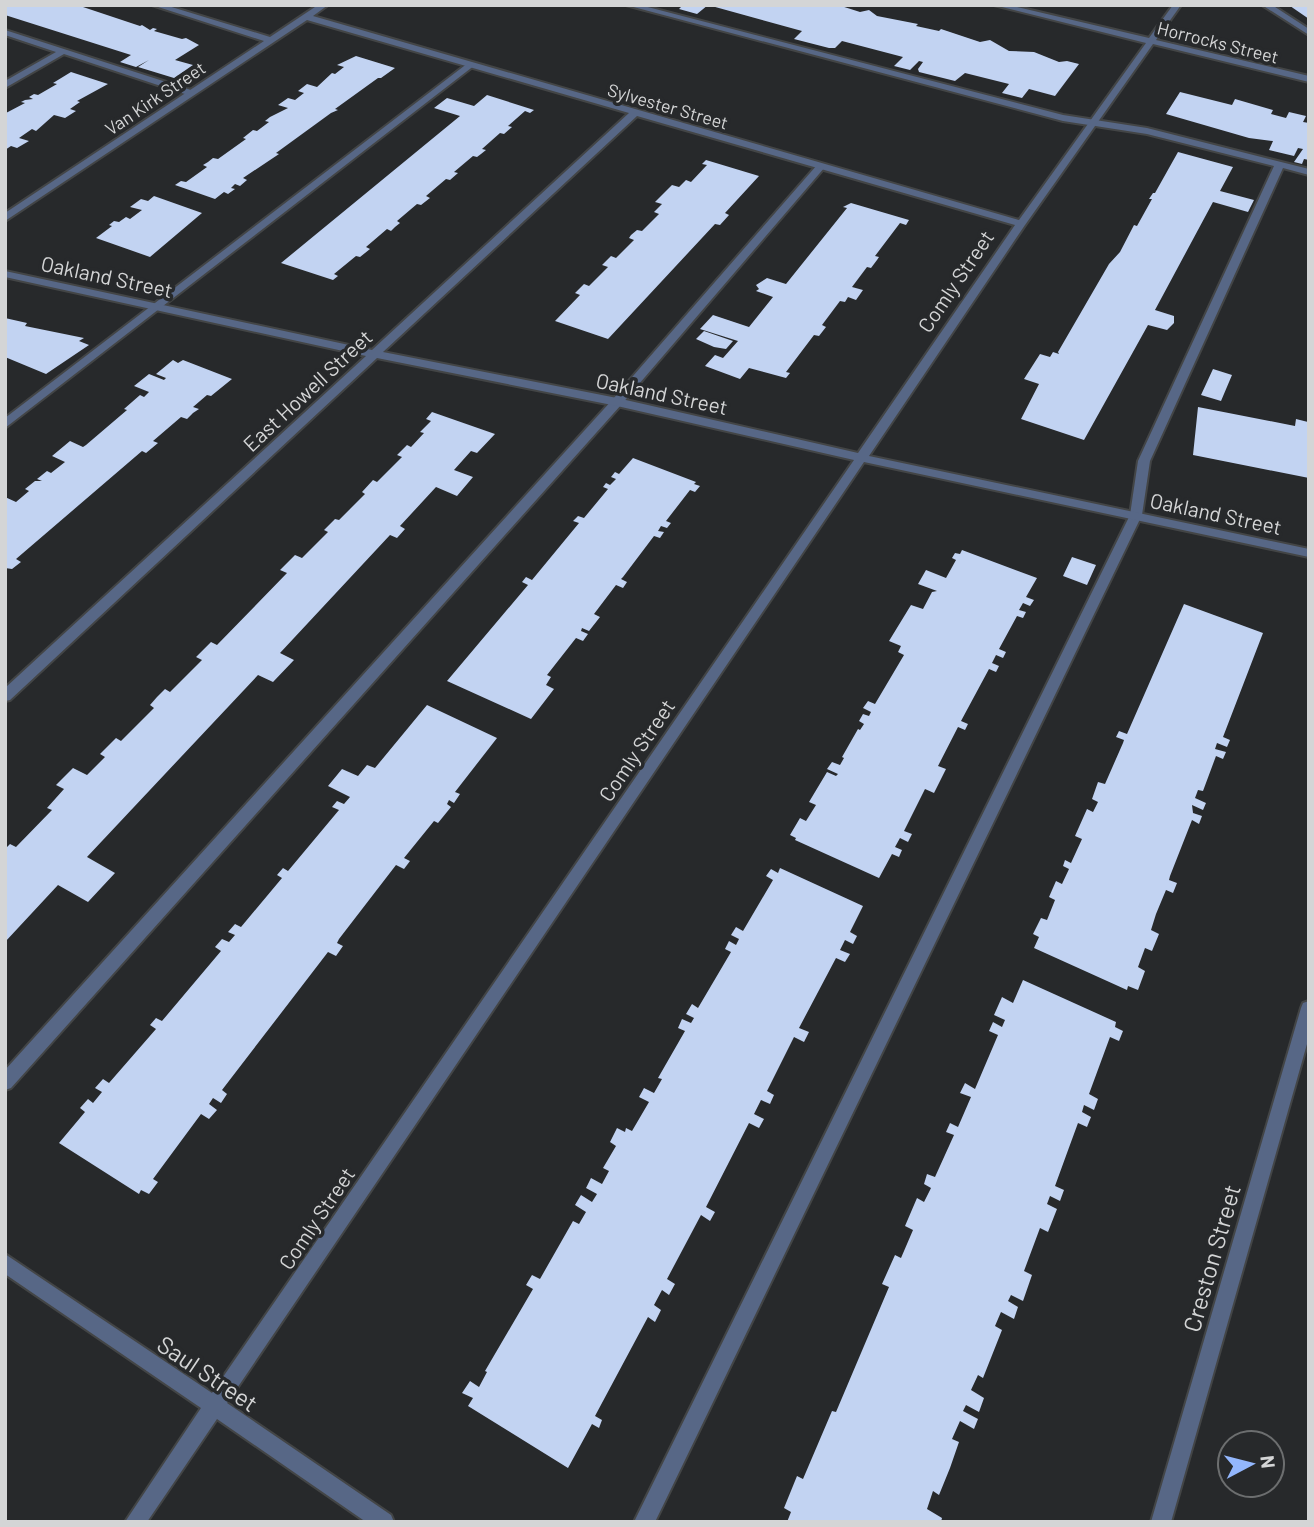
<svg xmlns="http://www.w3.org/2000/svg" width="1314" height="1527" font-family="Barlow,sans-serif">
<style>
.building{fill:#c2d3f2}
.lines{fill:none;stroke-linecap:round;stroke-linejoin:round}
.service-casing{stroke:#434546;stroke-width:4}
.minor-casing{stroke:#434546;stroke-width:4}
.service{fill:#576786;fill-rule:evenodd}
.minor{fill:#576786;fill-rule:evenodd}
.labels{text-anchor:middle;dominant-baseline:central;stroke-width:7;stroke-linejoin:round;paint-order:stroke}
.far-street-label{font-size:18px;fill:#d4d5d6;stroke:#27292b}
.street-label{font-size:21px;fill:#d4d5d6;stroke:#27292b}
.near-street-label{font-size:24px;fill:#d4d5d6;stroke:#27292b}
</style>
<rect width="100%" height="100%" fill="#27292b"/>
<path class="building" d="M5,5H77L140,26L142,25L150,30L153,28L157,29L154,31L182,39L186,38L199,45L175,60L193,65L174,78L138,67L149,60L136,67L120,62L131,55L5,15Z
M683,5H708L697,14L679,9Z
M708,5H838L860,12L869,10L877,16L918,24L916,26L939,31L941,29L980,42L990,40L1009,51L1034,52L1059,62L1067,61L1079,64L1055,96L1029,89L1022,98L1002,93L1009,84L965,73L955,81L919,72L918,69L923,62L919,61L910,70L894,66L903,57L842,41L835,48H829L794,39L802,31Z
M1289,5H1309V19L1293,8Z
M356,56L395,68L381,78H378L335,109L338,110L331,113L276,153L279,154L243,178L247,180L240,186L235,184L231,188L235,189L228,194L224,192L215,199L175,185L181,181L186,182L207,167L203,165L208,162L213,158L218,159L246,139L243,138L253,130L257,131L269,122L265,121L270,117L288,108L278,105L288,98L295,100L304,93L298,91L307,84L317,87L332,73L335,74L344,67L337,65Z
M71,72L108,84L77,101L80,102L70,109L76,111L65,118L54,115L36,131L32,129L19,138L29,141L17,148L11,146L5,150L6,113L25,103L21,102L25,100L33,99L29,97L34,94L38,95L57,84L53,83Z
M1180,92L1232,105L1235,99L1273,110L1271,114L1286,118L1289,112L1306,116L1303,122L1309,123V160L1304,159L1302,164L1294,162L1303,149L1298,148L1294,156L1269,150L1273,141L1249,138L1166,114Z
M487,95L534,110L530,113L525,111L508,126L512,127L504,134L500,133L482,149L486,150L481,154L477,157L473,156L454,172L458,173L450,180L446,179L426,196L430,198L421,205L417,204L397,221L400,223L395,227L391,231L387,229L366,247L370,249L360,257L356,256L334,274L338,276L333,280L281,263L460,116L434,108L447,98L474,106Z
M1178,152L1233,167L1220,191L1254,200L1248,212L1213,202L1155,310L1174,316V323L1167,330L1148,325L1084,440L1021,419L1039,384L1024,379L1040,354L1050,357L1053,352L1059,354L1058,352L1109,264L1120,252L1134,225L1137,226L1152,199H1149L1153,193H1155Z
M706,160L759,176L725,213L729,215L720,225L715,224L608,339L555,321L580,295L575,293L584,284L589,286L608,267L602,265L611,256L616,258L634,240L629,238L631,235L637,230L642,231L659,214L654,212L662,204L655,202L672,185L679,187L686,180L691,182L707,165L702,164Z
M154,196L202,213L150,257L96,238L112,226L109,225L114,221L119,222L126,217L130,219L142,210L130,207L141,199L148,201Z
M851,203L909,220L906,225L900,223L875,256L879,257L877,260L871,268L867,267L852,287L863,290L856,300L848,297L845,302L840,301L822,325L826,327L819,336L814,335L786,372L790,373L786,378L749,368L740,379L705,366L715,355L723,358L738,341L700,329L713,315L749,327L773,297L756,291L759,289L756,285L767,278L786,284L847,208L843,207Z
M5,318L27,323L25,326L84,338L79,341L89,345L46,374L5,357Z
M704,331L733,341L726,349L714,347L696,339Z
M173,360L178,363L183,360L232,379L211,396L207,395L193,407L199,409L193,413L187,419L181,417L153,441L158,443L146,453L142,451L16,559L21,562L12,569L5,568V497L16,502L29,491L25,489L35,481H42L37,479L47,471L51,473L65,462L52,456L70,441L83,447L86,445L127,410L124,409L140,395L144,397L149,392L134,386L149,374L164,380L166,378L156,374Z
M1213,369L1232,375L1221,401L1201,395Z
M1198,407L1295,426L1296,419L1308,422L1309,478L1193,455Z
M432,412L495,434L477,453L471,451L454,470L473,477L457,496L436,487L400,526L405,529L397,538L390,535L280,653L294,660L273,682L258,675L87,857L115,873L88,902L58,885L5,942V849L10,844L16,847L52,810L47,808L64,789L56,785L73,768L87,775L105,757L100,754L116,738L121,741L154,708L150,705L157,697L165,689L170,692L202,660L196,657L211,642L217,645L287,573L280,570L295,555L302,558L328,532L324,530L335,519L339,520L365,494L362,492L373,480L377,482L402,457L397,455L407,445L411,447L424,433L420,432L431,421L426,419Z
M633,458L696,482L694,484L700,486L695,492L690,490L666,521L671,523L667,528L661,526L658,531L664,532L660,538L654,536L623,577L621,579L627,582L623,588L616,585L594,614L600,617L589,631L582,628L581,631L588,634L583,641L576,638L547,675L551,677L546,685L554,689L531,719L447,681L528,585L522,582L526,577L532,580L579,523L573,521L578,516L584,518L608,489L603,487L606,483L610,485L616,479L611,477L615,472L619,474Z
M962,550L1037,578L1026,597L1034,600L1030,606L1023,603L1019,610L1026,612L1023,618L1017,616L999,649L1006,652L1003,658L996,655L992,663L999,666L996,672L989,669L961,721L968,724L965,730L958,727L938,766L946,769L934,793L925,789L904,831L912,834L908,842L900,838L895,847L902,850L899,857L892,854L879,878L795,840L796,838L790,835L800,818L806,821L816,805L809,802L827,772L836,776L838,774L827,769L832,762L840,765L844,758L842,757L858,729L860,730L864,724L859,721L863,714L869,716L871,712L863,708L868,701L875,704L904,655L898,652L901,646L889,641L911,605L923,609L932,592L937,591L918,584L926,570L946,578L956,560L952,558L955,553L960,554Z
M1072,557L1096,565L1087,585L1063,576Z
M1184,604L1263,633L1223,737L1230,740L1227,747L1217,743L1215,749L1226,752L1223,759L1216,756L1203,791L1198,790L1195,798L1206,803L1203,810L1192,805L1193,813L1202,816L1199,824L1192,820L1170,876L1169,880L1177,883L1173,893L1166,890L1156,914L1151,930L1159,934L1152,951L1145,948L1138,967L1145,971L1138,990L1128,986L1127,990L1034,948L1039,937L1033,934L1041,918L1047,920L1055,900L1049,897L1056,881L1062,884L1069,869L1063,866L1065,860L1071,863L1082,839L1075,836L1087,809L1093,812L1098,802L1092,799L1098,782L1105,784L1123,743L1124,740L1116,737L1119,731L1127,734Z
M427,705L497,738L455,792L460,794L454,803L449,800L447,804L451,807L438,823L434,821L404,858L410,861L404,869L396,865L339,939L337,943L343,946L336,956L328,952L222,1090L227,1094L221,1103L213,1098L209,1104L217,1110L209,1119L201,1114L153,1179L158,1182L149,1194L141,1190L139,1194L59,1143L85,1112L80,1108L88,1099L93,1103L102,1092L95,1088L103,1079L109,1083L156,1029L150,1025L156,1018L162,1021L221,951L215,947L222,939L229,942L235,935L228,932L235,924L241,927L282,878L277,875L283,868L288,871L339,810L332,807L337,801L344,804L350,797L328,786L342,769L358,776L367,765L375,768Z
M780,868L863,906L850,932L857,936L853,944L845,940L840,950L850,954L845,962L836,958L799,1028L809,1032L804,1042L794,1037L767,1091L774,1095L770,1104L761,1100L754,1114L764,1119L759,1128L749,1123L706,1207L715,1212L710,1221L701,1215L667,1279L675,1284L669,1295L662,1290L654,1305L661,1310L655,1322L648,1317L595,1416L602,1420L599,1428L592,1424L568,1468L468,1406L473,1398L462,1393L470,1381L479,1387L487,1372L485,1371L533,1289L526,1285L532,1275L540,1279L573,1221L579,1224L586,1212L575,1205L581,1195L592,1202L597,1194L586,1188L591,1178L602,1184L609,1171L603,1168L616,1146L610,1142L617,1128L625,1132L626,1128L632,1131L649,1102L639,1097L644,1088L654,1093L662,1079L658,1078L685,1031L678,1028L682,1019L691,1023L694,1018L686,1014L692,1004L698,1008L731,952L725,949L729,941L736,945L739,939L731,935L736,927L743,931L773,880L766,876L771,869L778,873Z
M1023,980L1116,1022L1115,1027L1123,1031L1119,1041L1110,1037L1089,1094L1098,1099L1094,1110L1084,1105L1082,1112L1091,1117L1087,1127L1078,1123L1067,1153L1055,1186L1064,1190L1060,1201L1050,1196L1047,1204L1057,1209L1048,1232L1040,1228L1024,1271L1032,1275L1023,1301L1011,1295L1008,1301L1018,1307L1014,1319L1001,1312L995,1326L1002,1330L983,1378L978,1375L971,1390L984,1398L979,1412L966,1405L963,1411L978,1419L974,1429L960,1421L952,1439L959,1442L950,1468L939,1495L933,1491L927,1509L942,1518L941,1522H787L791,1512L784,1508L797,1476L803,1479L832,1411L836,1412L889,1287L882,1284L895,1255L901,1258L913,1230L905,1226L917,1198L924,1202L931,1188L924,1184L927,1174L935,1177L954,1135L946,1132L950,1123L958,1127L971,1097L960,1093L965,1083L975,1089L998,1035L989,1031L993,1022L1002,1027L1005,1020L994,1015L1002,997L1013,1003Z"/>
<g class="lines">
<g class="service-casing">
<path id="service" d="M626,5H640L1063,115L1147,128L1309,169V175L1283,168L1150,461L1142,515L655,1522H634L1130,515L1138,461L1274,166L1147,134L1063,121Z
M1262,5H1272L1309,29V35Z
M5,30L194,91L195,93L188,95L64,54L5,88V81L56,52L5,35Z
M468,63L475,65L5,428V418Z
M817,165L825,167L621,405L11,1088L5,1090V1070L613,399Z"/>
</g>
<g class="minor-casing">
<path id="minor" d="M152,5H165L270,37L318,5H328L313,16L1019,220L1146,43L994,5H1009L1149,38L1173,5H1181L1156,40L1309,76V82L1153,44L1025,225L869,456L1309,549V557L864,462L227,1403L391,1515L394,1522H366L217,1419L147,1522H125L201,1408L5,1274V1254L212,1393L854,460L617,406L377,358L10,700L5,701V688L366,356L5,277V271L372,350L629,113L307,20L5,221V213L264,41ZM637,116L1015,225L858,453L617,398L383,352Z
M1309,1001V1037L1171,1522H1151L1301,1008L1303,1003Z"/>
</g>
<use href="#service" class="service"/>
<use href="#minor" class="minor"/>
</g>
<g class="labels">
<g class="far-street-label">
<text transform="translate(1218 42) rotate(14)">Horrocks Street</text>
<text transform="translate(155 98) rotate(-34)">Van Kirk Street</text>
<text transform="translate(668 106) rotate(16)">Sylvester Street</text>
</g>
<g class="street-label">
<text transform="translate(107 276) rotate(12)">Oakland Street</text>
<text transform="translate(955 281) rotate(-56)">Comly Street</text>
<text transform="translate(307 390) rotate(-43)">East Howell Street</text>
<text transform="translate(662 393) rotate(12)">Oakland Street</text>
<text transform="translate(1216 513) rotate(12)">Oakland Street</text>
<text transform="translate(636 750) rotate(-56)">Comly Street</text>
<text transform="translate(316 1218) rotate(-56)">Comly Street</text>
</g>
<g class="near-street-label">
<text transform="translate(1211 1258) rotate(-74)">Creston Street</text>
<text transform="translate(208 1373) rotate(34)">Saul Street</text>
</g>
</g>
<rect width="1314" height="1527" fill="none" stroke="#d4d5d6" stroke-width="14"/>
<g transform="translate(1251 1464) rotate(83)"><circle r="33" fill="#27292b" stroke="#6c6e6f" stroke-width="2"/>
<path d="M0-5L12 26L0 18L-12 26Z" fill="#93b7fd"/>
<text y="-10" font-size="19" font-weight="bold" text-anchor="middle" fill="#d4d5d6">N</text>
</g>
</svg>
